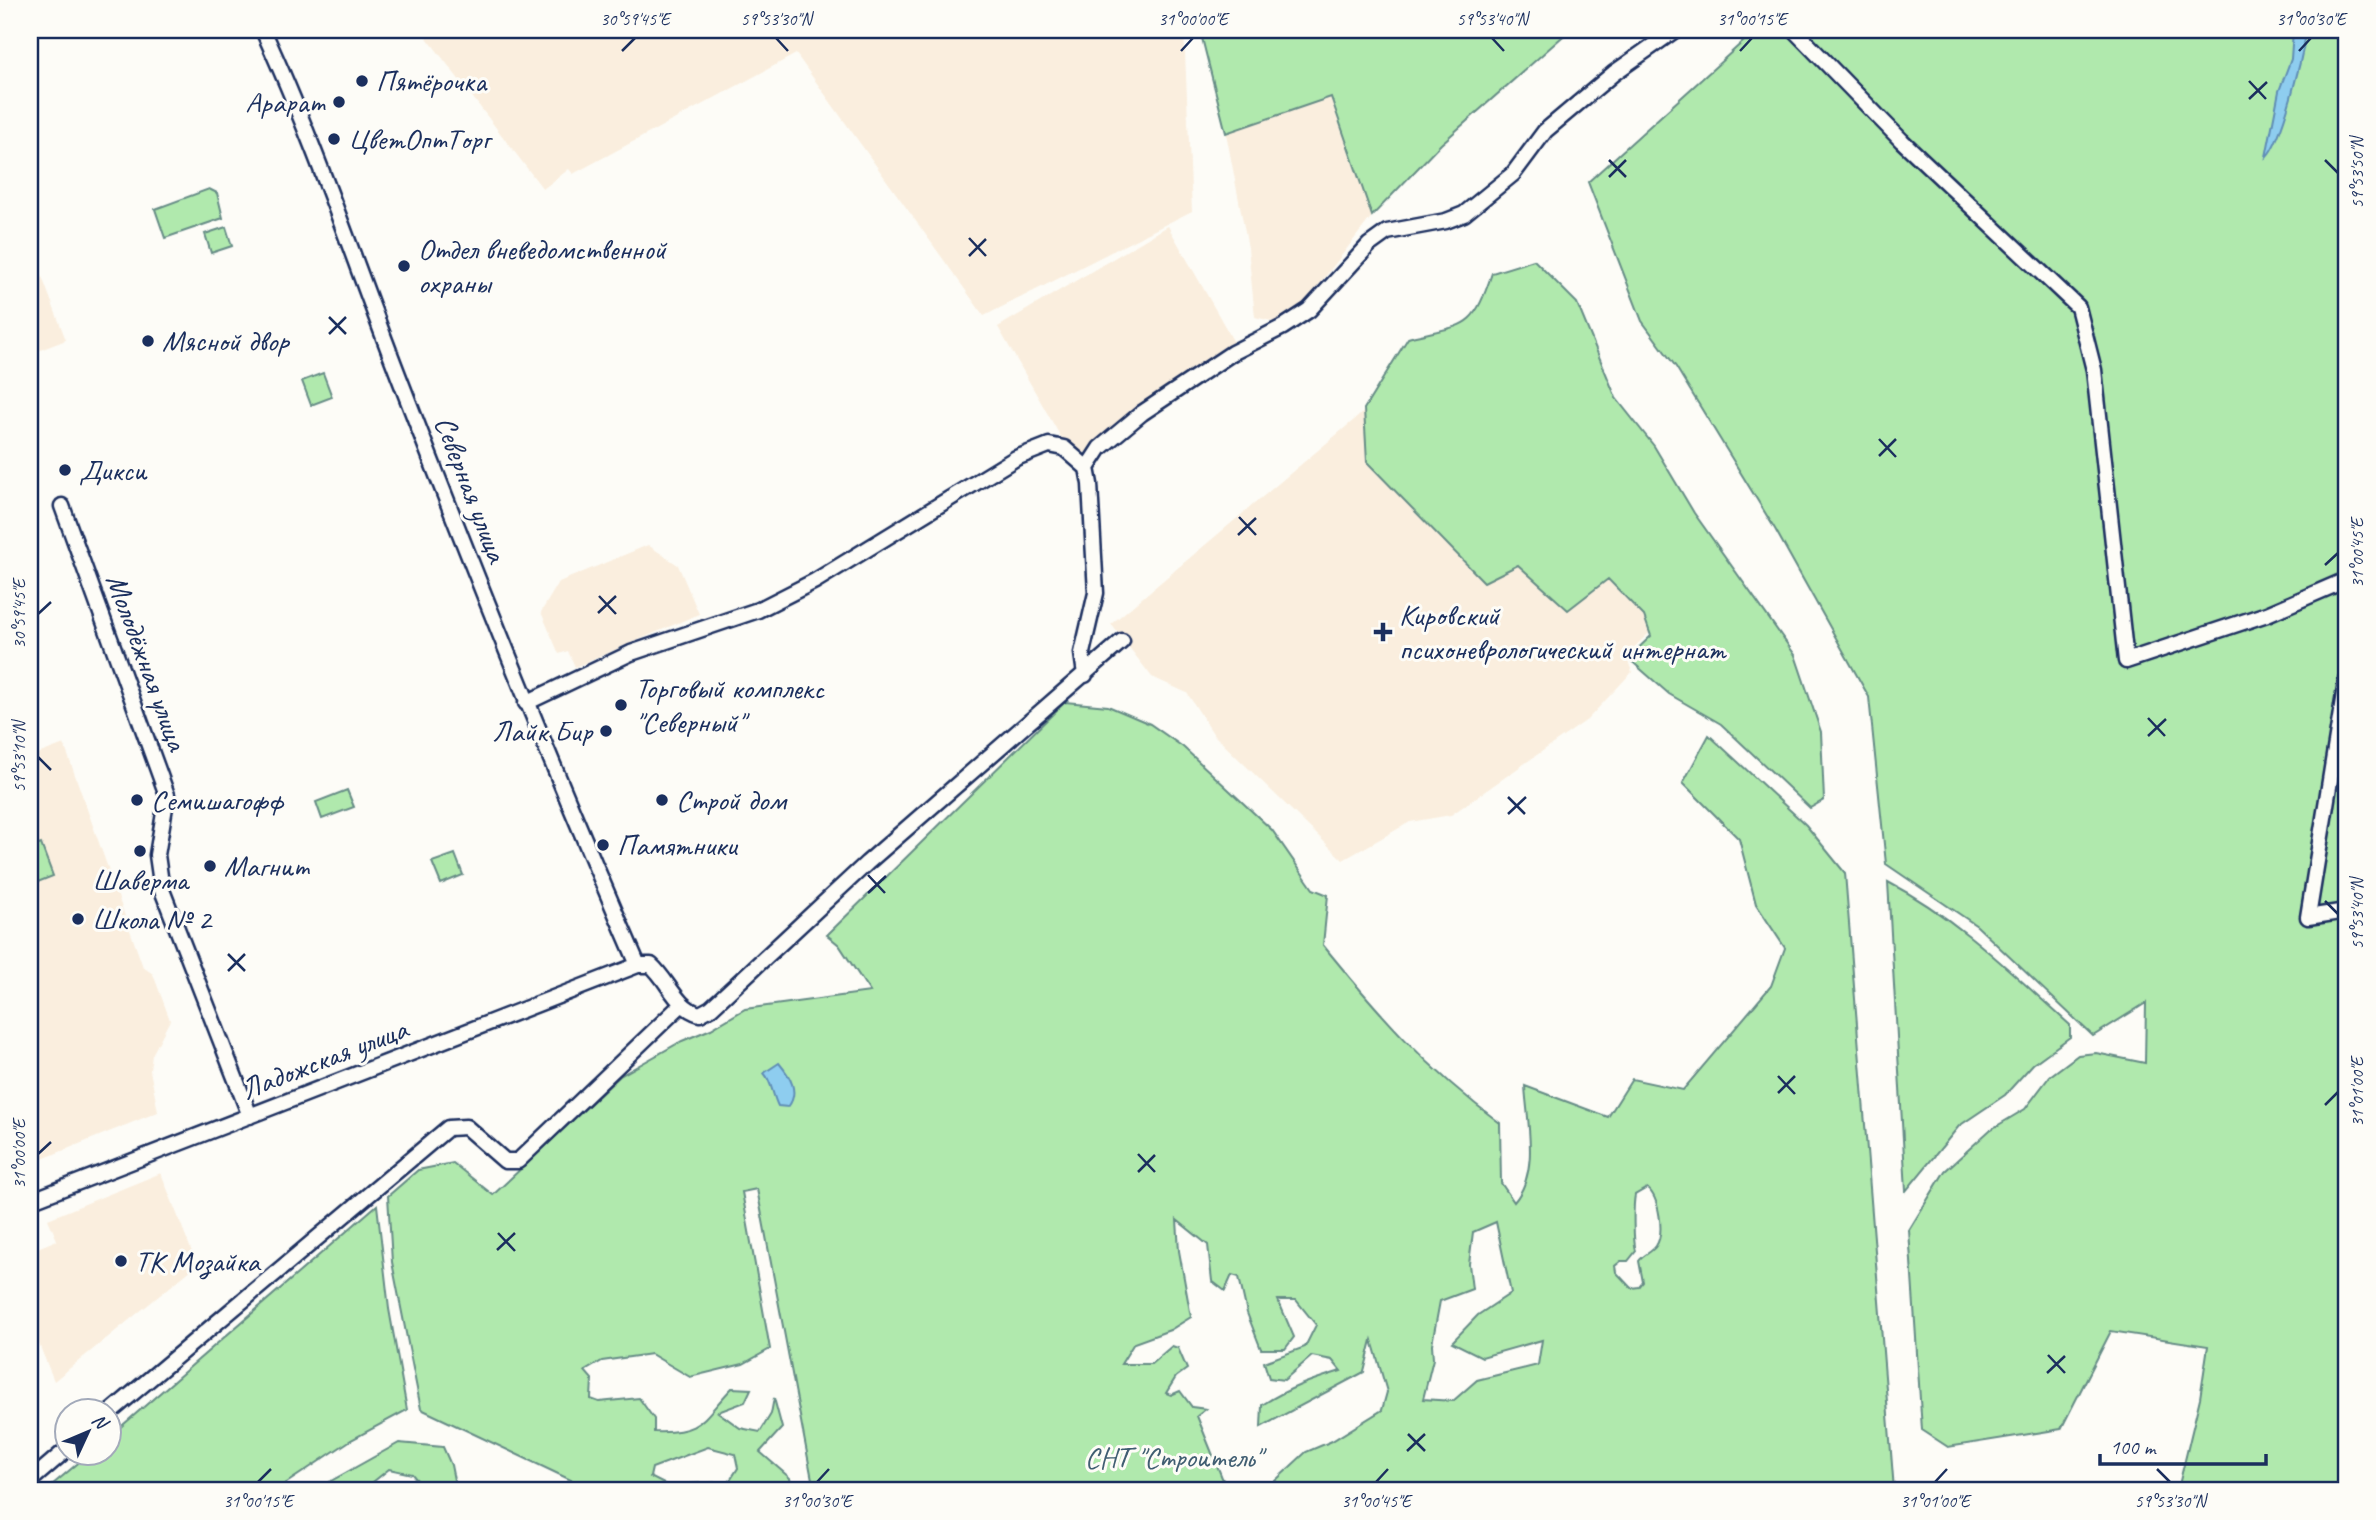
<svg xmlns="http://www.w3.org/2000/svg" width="2376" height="1520" font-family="Caveat,sans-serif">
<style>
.built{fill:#faeede}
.green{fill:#b0e9ad;stroke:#668c86;stroke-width:2;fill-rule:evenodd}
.water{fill:#8ecdef;stroke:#608eb5;stroke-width:2}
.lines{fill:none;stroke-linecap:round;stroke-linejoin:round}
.minor-casing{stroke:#1b2f5e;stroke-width:19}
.minor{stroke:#fdfcf7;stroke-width:14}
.ticks{fill:none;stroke:#1b2f5e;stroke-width:2.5}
.poi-dot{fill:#1b2f5e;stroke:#fdfcf7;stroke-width:2.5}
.labels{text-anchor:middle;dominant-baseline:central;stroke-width:6;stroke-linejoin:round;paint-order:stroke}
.poi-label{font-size:30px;fill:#1b2f5e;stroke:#fdfcf7;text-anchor:start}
.street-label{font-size:30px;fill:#1b2f5e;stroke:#fdfcf7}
.park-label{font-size:30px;fill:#405e72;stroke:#fdfcf7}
.neatline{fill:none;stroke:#1b2f5e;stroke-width:2.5}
.ticks-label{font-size:18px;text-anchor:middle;fill:#1b2f5e}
</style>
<rect width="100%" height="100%" fill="#fdfcf7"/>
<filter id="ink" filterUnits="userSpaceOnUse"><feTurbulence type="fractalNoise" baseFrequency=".0143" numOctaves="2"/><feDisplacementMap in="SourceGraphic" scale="14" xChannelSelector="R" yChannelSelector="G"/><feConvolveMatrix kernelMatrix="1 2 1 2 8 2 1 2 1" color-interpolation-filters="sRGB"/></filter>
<g filter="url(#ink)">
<path class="built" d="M421,30H1184L1192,211L984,316L796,54L573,174L569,169L543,189Z
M1331,97L1372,216L1288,325L1255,317L1248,248L1226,133Z
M1168,226L1240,353L1074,460L998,327Z
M30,245L66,340L30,354Z
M1385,394L1582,598L1618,571L1663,620L1626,655L1632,672L1587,720L1451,815L1410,822L1343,860L1214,735L1187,693L1152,677L1111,624Z
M648,545L678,565L699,614L575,667L568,651L559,654L541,612L559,582Z
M64,744L143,967L153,974L170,1020L152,1055L150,1070L158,1112L30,1164V757Z
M161,1173L197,1265L54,1381L30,1322V1251L57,1240L48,1219Z"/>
<path class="green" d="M1200,30H1570L1441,144L1372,216L1331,97L1226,133Z
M1756,30H2346V1490H2182L2180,1481L2200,1398L2208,1346L2111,1331L2061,1429L1948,1447L1922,1430L1909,1230L1945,1171L1990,1130L2025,1109L2050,1076L2078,1055L2096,1053L2145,1063L2146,1003L2093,1036L1977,926L1886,864L1869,697L1775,529L1676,367L1642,321L1588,182Z
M209,189L217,193L223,218L165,238L155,209Z
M226,227L232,246L211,253L205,234Z
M1534,260L1577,303L1616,398L1654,446L1694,513L1795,655L1821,732L1824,800L1810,808L1721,724L1669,694L1628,658L1651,636L1644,616L1608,579L1568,610L1518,565L1484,582L1367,462L1364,409L1408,338C1466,323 1472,333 1492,273Z
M323,373L332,397L311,405L302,381Z
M1065,702L1108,706L1150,724L1183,747L1272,830L1313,889L1328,895L1323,945C1379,1014 1427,1069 1500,1123L1501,1183L1514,1202C1540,1172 1527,1122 1525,1086L1608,1117L1632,1079L1683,1090L1771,986L1785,948L1756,904L1739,839L1683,783L1709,735L1806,825L1845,873L1894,1490H1275V1481L1306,1452L1332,1441L1382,1410L1387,1392L1372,1340L1364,1372L1261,1427L1262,1405C1288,1388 1312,1380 1341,1371L1332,1360L1312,1356L1284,1380L1269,1378L1264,1362L1305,1347L1316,1325L1296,1300H1278L1294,1337L1285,1349H1261L1247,1313L1239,1277L1232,1275L1225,1291L1212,1281L1208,1245L1177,1220L1179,1251L1191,1317L1170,1330L1134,1343L1121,1364H1151L1172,1346L1178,1348L1187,1369L1176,1377L1166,1393L1171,1395L1180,1391L1192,1407L1206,1409L1197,1416L1227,1490H814L757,1189L742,1192L770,1349L743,1364L690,1377L651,1354L602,1361L585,1371L592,1379L591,1399L599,1402L639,1398L654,1419V1432C702,1434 701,1420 732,1388L751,1389L745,1402L718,1412L740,1428L760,1432L771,1414L774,1398L782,1428L760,1452L790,1478L792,1490H692L689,1484L729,1482L738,1468L735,1454L708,1447L652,1468L650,1477L676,1490H603L575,1482L421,1409L392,1262L388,1196L418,1170L453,1163L493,1195L620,1076L682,1041L711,1029L745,1009L870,992L839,945L827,935ZM1647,1188C1659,1197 1665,1233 1656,1246C1652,1252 1643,1255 1639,1261L1643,1282L1639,1287L1631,1288L1616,1272L1615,1266L1621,1261H1628L1636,1251C1633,1242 1633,1205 1635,1195ZM1496,1222L1511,1293L1478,1315L1452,1342L1482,1357L1542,1340L1538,1365L1477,1380L1453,1401L1423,1399L1433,1359L1432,1344L1440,1301L1472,1289L1469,1264L1473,1232Z
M347,790L354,807L322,819L316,802Z
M41,844L53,876L30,885V848Z
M455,854L463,875L441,884L432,862Z
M1888,882C1957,918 2012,973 2070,1025V1037L2033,1064L2005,1095L1959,1126L1906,1191Z
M377,1205L389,1309L407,1410L351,1440L276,1490H46L89,1454H108L109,1437Z
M399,1443L443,1447L451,1465L456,1490H425L412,1474L389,1469L373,1482L378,1490H315Z"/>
<path class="water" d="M2293,30H2307C2302,56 2283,141 2266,157L2279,91L2291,59Z
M779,1063C790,1076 800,1092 788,1107L778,1106C772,1094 772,1082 764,1073Z"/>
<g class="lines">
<g class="minor-casing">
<path id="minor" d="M263,30C316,145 356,267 402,385C477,580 555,774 638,965
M1794,30L1902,141L2078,307L2094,370L2126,661L2267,614L2346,580
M1087,468L1100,448L1142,413L1232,353L1283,327L1309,310L1369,245L1387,232L1446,221L1464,214L1513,174L1545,131L1614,73L1675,30
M62,506L167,795L157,855L162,890L250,1116
M2346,681L2308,917L2346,911
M526,703L631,653L758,610L815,581L1016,458L1049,445L1064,448L1087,468L1090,484L1096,593L1082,653L1085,675
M30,1201L638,965H651C669,981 676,1008 700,1014L711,1008L867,863L1122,641
M108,1414L448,1128L466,1127L505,1161H518L681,1005
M30,1481L66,1450"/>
</g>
<use href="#minor" class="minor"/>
</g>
</g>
<path class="ticks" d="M776,38L788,51M1492,38L1504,51M622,51L635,38M1181,51L1193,38M1740,51L1752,38M2299,51L2311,38M2249,81L2266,99M2249,99L2267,82M1609,160L1626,177M2325,160L2338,173M1609,177L1626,160M969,238L986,256M969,256L986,239M329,317L346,334M329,334L346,317M1879,439L1896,457M1879,456L1896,439M1239,517L1256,535M1238,535L1256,518M2325,565L2338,553M599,596L616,614M598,613L616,596M38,614L51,602M2148,718L2165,736M2148,736L2166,719M38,757L51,770M1508,797L1525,814M1508,814L1526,797M868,875L885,893M868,893L886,876M2325,901L2338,914M228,954L245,971M228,971L245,954M1778,1076L1795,1094M1778,1093L1795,1076M2325,1105L2338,1092M38,1154L51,1142M1138,1154L1155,1172M1138,1172L1155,1155M498,1233L515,1251M497,1250L515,1233M2048,1355L2065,1373M2047,1373L2065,1356M1408,1434L1425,1451M1407,1451L1425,1434M2157,1469L2170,1482M258,1482L271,1469M817,1482L829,1469M1376,1482L1388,1469M1935,1482L1947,1469"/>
<g class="poi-dot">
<circle cx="362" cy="81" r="7"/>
<circle cx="339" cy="102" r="7"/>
<circle cx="334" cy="139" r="7"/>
<circle cx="404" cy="266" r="7"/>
<circle cx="148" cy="341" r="7"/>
<circle cx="65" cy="470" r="7"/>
<path d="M1379.5 621.5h7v7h7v7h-7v7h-7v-7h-7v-7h7z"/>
<circle cx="621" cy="705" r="7"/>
<circle cx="606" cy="731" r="7"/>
<circle cx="137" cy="800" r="7"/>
<circle cx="662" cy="800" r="7"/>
<circle cx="603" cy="845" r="7"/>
<circle cx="140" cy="851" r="7"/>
<circle cx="210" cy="866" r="7"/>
<circle cx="78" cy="919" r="7"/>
<circle cx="121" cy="1261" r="7"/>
</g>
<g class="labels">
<g class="poi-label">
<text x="376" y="81">Пятёрочка</text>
<text x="325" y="102" text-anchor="end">Арарат</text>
<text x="348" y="139">ЦветОптТорг</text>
<text x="418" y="249">Отдел вневедомственной<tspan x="418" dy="34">охраны</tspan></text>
<text x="162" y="341">Мясной двор</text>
<text x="79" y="470">Дикси</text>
<text x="1399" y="615">Кировский<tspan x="1399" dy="34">психоневрологический интернат</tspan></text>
<text x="635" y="688">Торговый комплекс<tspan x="635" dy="34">"Северный"</tspan></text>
<text x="592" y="731" text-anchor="end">Лайк Бир</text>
<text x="151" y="800">Семишагофф</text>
<text x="676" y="800">Строй дом</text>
<text x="617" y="845">Памятники</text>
<text x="224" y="866">Магнит</text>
<text x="140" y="880" text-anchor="middle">Шаверма</text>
<text x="92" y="919">Школа № 2</text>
<text x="135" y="1261">ТК Мозайка</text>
</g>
<g class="street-label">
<text transform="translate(471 489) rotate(69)">Северная улица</text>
<text transform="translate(147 662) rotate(70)">Молодёжная улица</text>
<text transform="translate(324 1059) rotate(-21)">Ладожская улица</text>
</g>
<g class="park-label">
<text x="1173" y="1457">СНТ "Строитель"</text>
</g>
</g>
<rect width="2376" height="1520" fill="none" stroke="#fdfcf7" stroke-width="77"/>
<g transform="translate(88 1432) rotate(46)"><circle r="33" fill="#fdfcf7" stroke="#a3aaba" stroke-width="2"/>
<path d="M0-5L12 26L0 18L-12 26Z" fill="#1b2f5e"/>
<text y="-10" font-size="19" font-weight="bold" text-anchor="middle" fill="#1b2f5e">N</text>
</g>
<path d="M2100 1454v10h166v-10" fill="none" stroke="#1b2f5e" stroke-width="3.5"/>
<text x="2110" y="1454" font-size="21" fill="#1b2f5e" stroke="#fdfcf7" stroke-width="5" paint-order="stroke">100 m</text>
<rect x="38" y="38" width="2300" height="1444" class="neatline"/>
<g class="ticks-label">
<text x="635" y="25">30°59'45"E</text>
<text x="776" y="25">59°53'30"N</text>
<text x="1193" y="25">31°00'00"E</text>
<text x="1492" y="25">59°53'40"N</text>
<text x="1752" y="25">31°00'15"E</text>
<text x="2311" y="25">31°00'30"E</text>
<text transform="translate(2357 173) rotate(-90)" y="6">59°53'50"N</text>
<text transform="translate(2357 553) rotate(-90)" y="6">31°00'45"E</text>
<text transform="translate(19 614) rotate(-90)" y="6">30°59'45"E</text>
<text transform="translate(19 757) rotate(-90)" y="6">59°53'10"N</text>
<text transform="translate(2357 914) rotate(-90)" y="6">59°53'40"N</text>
<text transform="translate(2357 1092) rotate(-90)" y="6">31°01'00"E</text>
<text transform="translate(19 1154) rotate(-90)" y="6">31°00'00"E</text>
<text x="258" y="1507">31°00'15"E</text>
<text x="817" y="1507">31°00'30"E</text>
<text x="1376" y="1507">31°00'45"E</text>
<text x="1935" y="1507">31°01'00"E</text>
<text x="2170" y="1507">59°53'30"N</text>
</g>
</svg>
